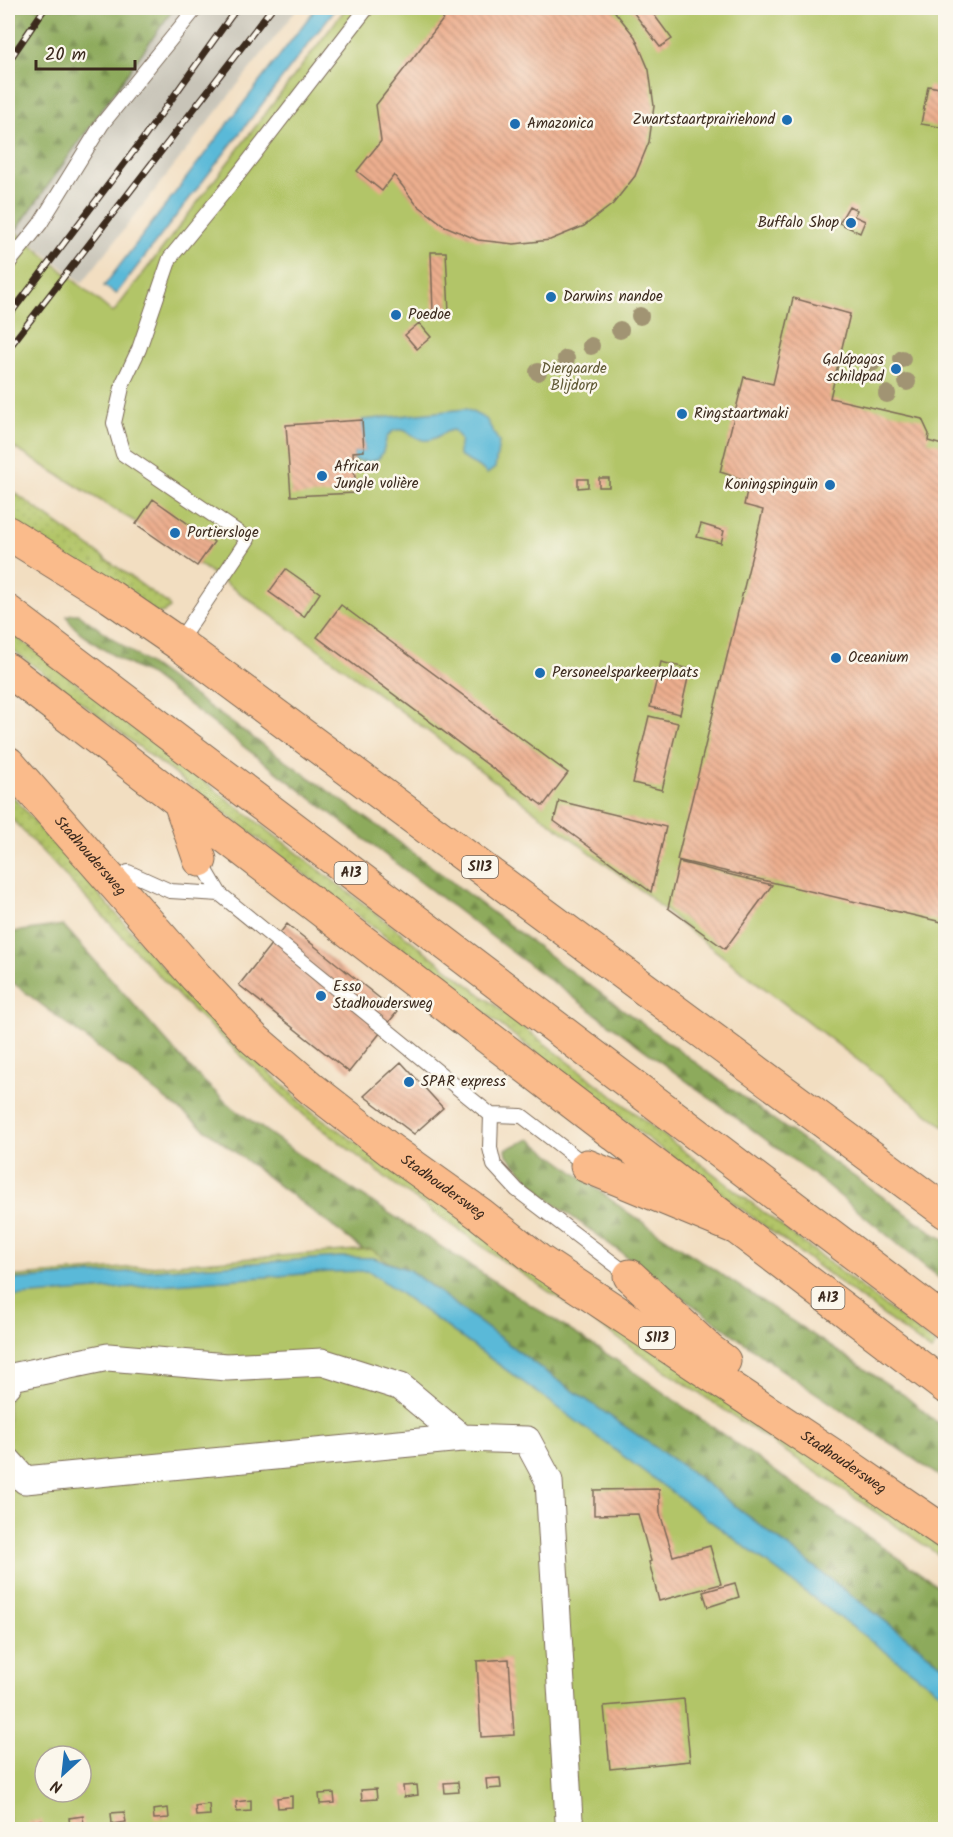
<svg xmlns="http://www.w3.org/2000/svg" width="953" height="1837" font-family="Kalam,sans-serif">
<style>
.railway{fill:#c8c4b8}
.grass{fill:url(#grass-dots);stroke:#767843;stroke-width:1.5}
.forest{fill:url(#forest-firs);stroke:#646a3d;stroke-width:1.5}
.green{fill:#b2c568;stroke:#767843;stroke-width:1.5;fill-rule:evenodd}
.water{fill:#5ab9d8;stroke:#4a727b;stroke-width:1.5}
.building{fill:url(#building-back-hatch)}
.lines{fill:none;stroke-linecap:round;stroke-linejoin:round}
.lane-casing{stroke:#7b6957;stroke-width:16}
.street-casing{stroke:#7b6957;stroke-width:29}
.primary-casing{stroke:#7b6957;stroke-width:35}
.highway-casing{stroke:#7b6957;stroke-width:35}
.lane{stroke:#fff;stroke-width:14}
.street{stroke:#fff;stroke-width:27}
.primary{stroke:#fabb8b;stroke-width:33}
.highway{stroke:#fabb8b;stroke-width:33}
.rail-casing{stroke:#3b2a1e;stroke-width:7}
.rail{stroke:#fbf7ec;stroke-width:4.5;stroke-dasharray:14;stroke-linecap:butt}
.tree{fill:#a19473}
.poi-dot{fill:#1f6fb2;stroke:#fbf7ec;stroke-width:2}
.labels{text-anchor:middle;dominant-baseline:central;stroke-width:5;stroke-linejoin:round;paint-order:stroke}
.shield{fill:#fbf7ec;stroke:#75685c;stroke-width:1.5}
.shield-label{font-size:14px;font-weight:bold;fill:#3b2a1e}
.poi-label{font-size:15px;fill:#3b2a1e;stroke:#fbf7ec;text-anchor:start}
.park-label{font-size:15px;fill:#5f5834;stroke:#fbf7ec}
.street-label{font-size:15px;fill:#3b2a1e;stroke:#fbf7ec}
</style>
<defs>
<pattern id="grass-dots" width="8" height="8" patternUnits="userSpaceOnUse" patternTransform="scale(1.5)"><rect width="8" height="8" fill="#b2c568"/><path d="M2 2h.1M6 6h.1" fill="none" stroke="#9aa95a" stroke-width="1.8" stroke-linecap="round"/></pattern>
<pattern id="forest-firs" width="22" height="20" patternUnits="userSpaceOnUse" patternTransform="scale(1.5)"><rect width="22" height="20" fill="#8daa5c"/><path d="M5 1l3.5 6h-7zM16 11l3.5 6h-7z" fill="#748b4b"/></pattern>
<pattern id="building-back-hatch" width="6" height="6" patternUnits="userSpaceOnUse" patternTransform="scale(1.5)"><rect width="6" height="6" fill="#edaf8f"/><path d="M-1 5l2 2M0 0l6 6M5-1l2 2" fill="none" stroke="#c18f74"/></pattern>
</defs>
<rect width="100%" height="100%" fill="#fbf7ec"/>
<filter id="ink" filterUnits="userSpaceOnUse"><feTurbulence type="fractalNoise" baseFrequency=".0167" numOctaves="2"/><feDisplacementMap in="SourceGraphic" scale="12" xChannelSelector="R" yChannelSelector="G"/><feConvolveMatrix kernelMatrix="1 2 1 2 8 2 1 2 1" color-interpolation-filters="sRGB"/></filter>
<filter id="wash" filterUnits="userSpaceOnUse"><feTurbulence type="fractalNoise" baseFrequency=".008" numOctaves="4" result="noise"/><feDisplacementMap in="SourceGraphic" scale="24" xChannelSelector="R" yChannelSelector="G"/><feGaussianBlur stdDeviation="1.35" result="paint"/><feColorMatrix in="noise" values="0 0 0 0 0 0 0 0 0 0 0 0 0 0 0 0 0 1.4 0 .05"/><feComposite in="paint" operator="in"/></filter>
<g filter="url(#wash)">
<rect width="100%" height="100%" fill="#f2dec1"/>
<path class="railway" d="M8,8H298L82,283L8,224Z"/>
<path class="grass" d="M8,488L168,604L170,608L164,612L154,614L8,522Z
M8,630L936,1345L931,1351L647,1138L8,646Z
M8,791L191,999L310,1110L499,1244L945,1545V1559L490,1252L397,1186L305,1116L182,1000L8,815Z"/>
<path class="forest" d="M8,8H174L12,236L8,232Z
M72,614H78L375,824L562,965L777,1122L945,1241V1283L823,1182L512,952L150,675C132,667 72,634 67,616Z
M63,925L193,1071L229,1105L310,1162L630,1369L945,1591V1667L688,1470L546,1372L409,1270L374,1258L8,979V945L14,932Z
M530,1139L630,1214L904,1395L945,1429V1480L779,1368L545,1197L507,1155L506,1149Z"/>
<path class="green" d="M346,8H945V1127L682,925L647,895L310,643L165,540L8,444V225L113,313Z
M371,1249L945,1683V1829L8,1830V1277ZM45,1756H81V1792H45Z"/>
<path class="water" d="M316,8H336L116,294L104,286Z
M466,409L486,419L499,442L495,468L487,474L481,468L459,456C458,443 466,442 453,430C442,431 435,442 423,440C413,438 407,428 397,430C374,435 398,469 354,460L353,452L364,451L362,420Z
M340,1257L374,1258L409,1270L546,1372L688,1470L945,1667V1696L552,1403L369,1271L329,1272L8,1297V1280Z"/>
<g id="blocks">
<path class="building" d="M452,8H612L635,37L649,70L654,106L649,142L635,176L613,204L584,226L550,240L514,244L478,240L445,226L416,204L394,175L382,191L357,171L381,141L376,105Z
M630,8H649L672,39L660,47Z
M928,86L946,89V128L921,124Z
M849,206L857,210L854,216L865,221L860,233L839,223Z
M431,252H446L449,312L433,313Z
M793,298L850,314L830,398L922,419L929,434L928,441L946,446V923L677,860L763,510L744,505L749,481L720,472L744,377L773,384Z
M419,323L431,337L417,349L405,335Z
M362,420L364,451L353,452L356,493L291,496L286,425Z
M599,478H609V487H599Z
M578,479H588V487L578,488Z
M153,499L214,542L197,566L136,524Z
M701,524L724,531L721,543L697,537Z
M286,569L320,593L304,617L269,592Z
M341,605L568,773L543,806L317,637Z
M661,662L690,669L680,714L650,707Z
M649,716L678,723L662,790L633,783Z
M559,801L666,827L651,892L554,821Z
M679,862L772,885L725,949L668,908Z
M287,924L397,1012L349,1072L239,985Z
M401,1062L443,1108L414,1134L364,1096Z
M659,1489L660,1513L673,1556L710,1546L721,1584L659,1601L649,1562L651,1561L638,1514L594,1515V1490Z
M735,1583L739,1597L708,1607L703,1592Z
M509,1659L514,1735L481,1737L477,1661Z
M684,1699L690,1761L610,1769L604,1706Z
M500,1778L501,1788L487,1789L486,1779Z
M458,1782L459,1792L445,1793L444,1783Z
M417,1785L418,1795L404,1797L403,1786Z
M376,1789L377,1799L362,1800L361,1790Z
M334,1793L335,1803L320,1804L319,1794Z
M292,1796V1807L278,1808L277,1798Z
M251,1800V1811L237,1812L236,1802Z
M209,1804L210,1815L196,1816L195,1806Z
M168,1808L169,1818L154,1819L153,1810Z
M124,1812L126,1822L112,1824L111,1813Z
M83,1816L84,1826L70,1827L69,1818Z
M42,1820L43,1830H29L28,1822Z"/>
</g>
</g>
<g filter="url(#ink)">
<use href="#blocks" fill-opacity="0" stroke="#7b6957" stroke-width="1.5"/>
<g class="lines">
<g class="lane-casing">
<path id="lane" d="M8,264L40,224L102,124L196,8
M178,643L248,539L123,454L114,423L123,383L139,349L170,258L234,180L367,8
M200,860L220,894L491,1115L490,1148L494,1165L517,1190L630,1276
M128,872L170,891L220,894
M491,1115L522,1116L587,1166"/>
</g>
<g class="street-casing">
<path id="street" d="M8,1385L12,1377L108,1357L227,1367L322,1362L401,1387L462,1438
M8,1461L25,1480L462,1438L527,1440L549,1481L569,1820L572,1830"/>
</g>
<g class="primary-casing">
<g id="primary">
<path d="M8,533L111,597L178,643L946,1212"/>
<path d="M8,612L946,1323"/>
<path id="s1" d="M8,763L196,977L253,1038L312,1089L389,1149L480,1214L538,1260L837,1458L946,1533"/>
<path d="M630,1276L709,1350L724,1361"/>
</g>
</g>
<g class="highway-casing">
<path id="highway" d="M8,670L737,1228
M180,802L200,860
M587,1166L737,1228L946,1387"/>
</g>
<use href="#lane" class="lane"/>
<use href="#street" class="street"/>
<use href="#primary" class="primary"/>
<use href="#highway" class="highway"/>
<g class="rail-casing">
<path id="rail" d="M8,62L45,8
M8,317L143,139L237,8
M8,349L272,8"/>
</g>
<use href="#rail" class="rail"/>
</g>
<g class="tree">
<circle cx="640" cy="316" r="9"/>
<circle cx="620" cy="330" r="9"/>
<circle cx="591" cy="346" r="9"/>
<circle cx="566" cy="359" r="9"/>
<circle cx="902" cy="359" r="9"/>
<circle cx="872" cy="363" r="9"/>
<circle cx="538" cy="372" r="9"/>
<circle cx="907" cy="382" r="9"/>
<circle cx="887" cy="394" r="9"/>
</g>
</g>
<g class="poi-dot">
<circle cx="787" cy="120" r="6"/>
<circle cx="515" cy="124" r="6"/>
<circle cx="851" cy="223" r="6"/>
<circle cx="551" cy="297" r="6"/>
<circle cx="396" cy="315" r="6"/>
<circle cx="896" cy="369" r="6"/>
<circle cx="682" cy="414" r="6"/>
<circle cx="322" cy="476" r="6"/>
<circle cx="830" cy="485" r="6"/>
<circle cx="175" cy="533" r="6"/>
<circle cx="836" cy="658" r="6"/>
<circle cx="540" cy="673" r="6"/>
<circle cx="321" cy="996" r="6"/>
<circle cx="409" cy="1082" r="6"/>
</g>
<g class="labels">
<g class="shield">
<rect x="462" y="856" width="36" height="22" rx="4.5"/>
<rect x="334.5" y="862" width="33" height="22" rx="4.5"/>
<rect x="811.5" y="1287" width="33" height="22" rx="4.5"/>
<rect x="639" y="1327" width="36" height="22" rx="4.5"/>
</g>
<g class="shield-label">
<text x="480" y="867">S113</text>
<text x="351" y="873">A13</text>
<text x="828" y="1298">A13</text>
<text x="657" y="1338">S113</text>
</g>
<g class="poi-label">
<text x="775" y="120" text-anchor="end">Zwartstaartprairiehond</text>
<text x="527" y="124">Amazonica</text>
<text x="839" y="223" text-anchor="end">Buffalo Shop</text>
<text x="563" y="297">Darwins nandoe</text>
<text x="408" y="315">Poedoe</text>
<text x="884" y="360" text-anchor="end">Galápagos<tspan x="884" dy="17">schildpad</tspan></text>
<text x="694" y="414">Ringstaartmaki</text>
<text x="334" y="467">African<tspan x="334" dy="17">Jungle volière</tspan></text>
<text x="818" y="485" text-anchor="end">Koningspinguïn</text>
<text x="187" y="533">Portiersloge</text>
<text x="848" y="658">Oceanium</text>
<text x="552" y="673">Personeelsparkeerplaats</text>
<text x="333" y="987">Esso<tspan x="333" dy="17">Stadhoudersweg</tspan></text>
<text x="421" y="1082">SPAR express</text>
</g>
<g class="park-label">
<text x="574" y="369">Diergaarde<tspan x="574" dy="17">Blijdorp</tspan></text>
</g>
<g class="street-label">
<text stroke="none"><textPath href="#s1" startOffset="124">Stadhoudersweg</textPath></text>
<text stroke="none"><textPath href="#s1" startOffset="610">Stadhoudersweg</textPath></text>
<text stroke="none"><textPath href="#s1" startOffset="1096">Stadhoudersweg</textPath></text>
</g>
</g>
<rect width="953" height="1837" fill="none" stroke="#fbf7ec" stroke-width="30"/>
<g transform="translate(63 1774) rotate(207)"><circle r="28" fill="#fbf7ec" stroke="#aea59a" stroke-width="1.5"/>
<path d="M0-4.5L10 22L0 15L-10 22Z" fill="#1f6fb2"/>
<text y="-9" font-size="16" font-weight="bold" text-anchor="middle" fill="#3b2a1e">N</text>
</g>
<path d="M36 60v9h99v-9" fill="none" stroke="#3b2a1e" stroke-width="3"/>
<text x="45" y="60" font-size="18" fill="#3b2a1e" stroke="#fbf7ec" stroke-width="4.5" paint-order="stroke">20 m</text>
</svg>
